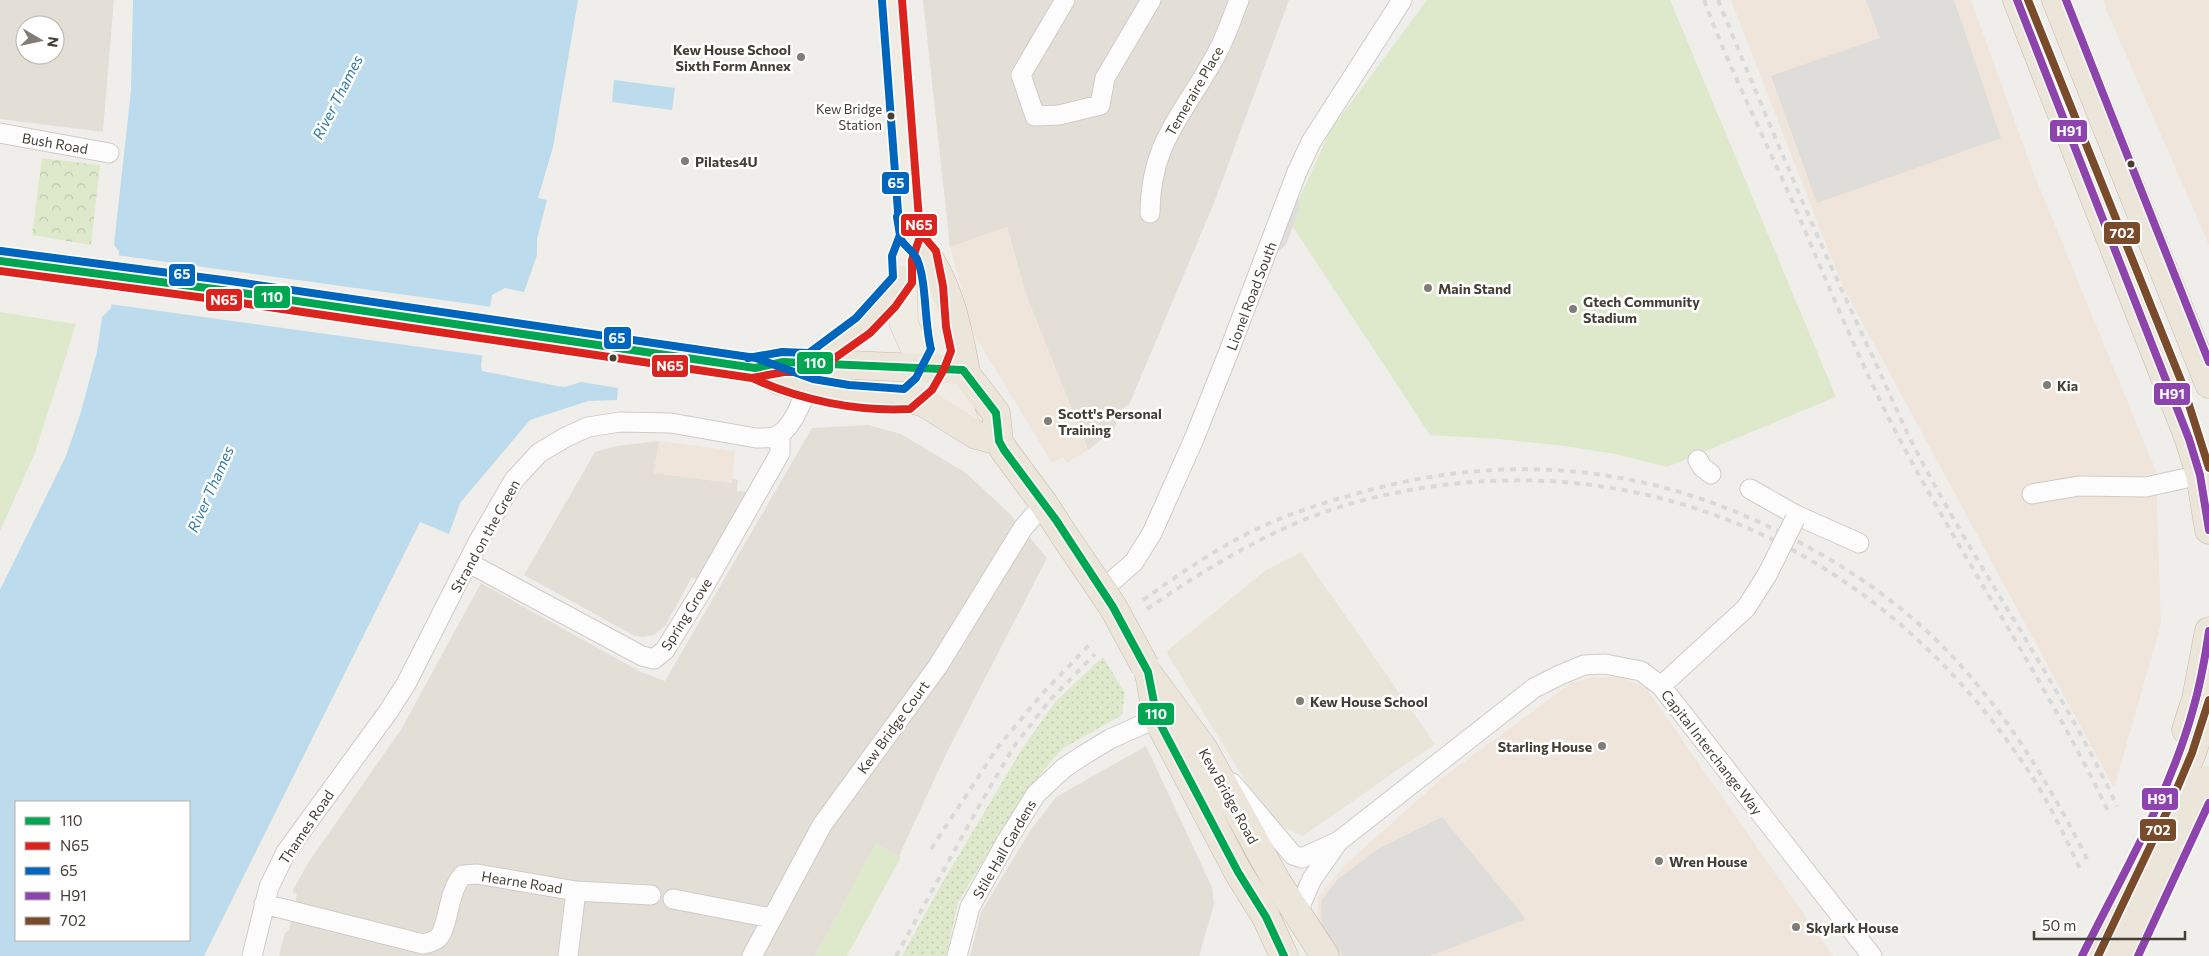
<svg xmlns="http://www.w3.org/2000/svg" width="2209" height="956" font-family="Commissioner,sans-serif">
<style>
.residential{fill:#e3dfd7;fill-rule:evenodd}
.commercial{fill:#efe5da}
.education{fill:#eae5d9}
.grass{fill:url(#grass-dots)}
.forest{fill:url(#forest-crowns)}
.park{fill:#dee9cb}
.parking{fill:#dfddda}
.water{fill:#bcdbec;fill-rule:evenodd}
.pier{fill:#f0eeea}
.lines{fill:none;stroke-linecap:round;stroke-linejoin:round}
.street-casing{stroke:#ceccc7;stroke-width:21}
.primary-casing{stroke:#d1c9b8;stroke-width:29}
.highway-casing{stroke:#c7baa6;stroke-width:29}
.street{stroke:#fdfcfc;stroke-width:19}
.primary{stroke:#f0ece4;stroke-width:28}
.highway{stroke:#ebe5da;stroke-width:28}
.rail{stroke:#d9d9d8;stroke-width:4;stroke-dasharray:6 6;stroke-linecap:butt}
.street-bridge-casing{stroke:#ceccc7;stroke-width:21;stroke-linecap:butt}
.highway-bridge-casing{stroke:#c7baa6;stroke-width:29;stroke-linecap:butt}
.street-bridge{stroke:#fdfcfc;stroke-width:19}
.highway-bridge{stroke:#ebe5da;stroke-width:28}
.bus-1-casing{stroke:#fff;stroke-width:11}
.bus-2-casing{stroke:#fff;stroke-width:11}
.bus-3-casing{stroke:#fff;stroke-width:11}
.bus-4-casing{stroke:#fff;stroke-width:11}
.bus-5-casing{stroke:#fff;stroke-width:11}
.bus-1{stroke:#00a651;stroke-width:8}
.bus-2{stroke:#dc241f;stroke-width:8}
.bus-3{stroke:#0065bd;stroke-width:8}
.bus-4{stroke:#8e44ad;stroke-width:8}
.bus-5{stroke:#7a4b2a;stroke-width:8}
.poi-dot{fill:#817c75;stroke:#fff;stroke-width:2}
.bus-dot{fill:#453f36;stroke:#fff;stroke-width:2}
.labels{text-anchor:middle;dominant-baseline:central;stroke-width:5;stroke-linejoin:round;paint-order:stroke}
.bus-label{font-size:13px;fill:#453f36;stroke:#fff;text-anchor:end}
.poi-label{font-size:14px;font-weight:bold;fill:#453f36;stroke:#fff;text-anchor:start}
.street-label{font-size:14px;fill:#453f36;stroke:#fff}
.water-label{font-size:15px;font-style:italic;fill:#327aa5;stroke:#fff}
.line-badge{stroke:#fff;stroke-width:2}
.badge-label{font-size:14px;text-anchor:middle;font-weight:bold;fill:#fff}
</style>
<defs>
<pattern id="grass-dots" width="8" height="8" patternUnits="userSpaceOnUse" patternTransform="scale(1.25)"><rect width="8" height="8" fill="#dee9cb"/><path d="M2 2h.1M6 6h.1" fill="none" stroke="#c0c9af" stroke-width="1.8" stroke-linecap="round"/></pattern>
<pattern id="forest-crowns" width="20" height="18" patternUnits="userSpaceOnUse" patternTransform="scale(1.25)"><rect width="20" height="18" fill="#dee9cb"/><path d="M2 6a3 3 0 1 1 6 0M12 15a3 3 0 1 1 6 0" fill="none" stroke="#c0c9af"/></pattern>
</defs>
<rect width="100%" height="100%" fill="#f0eeea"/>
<path class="residential" d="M0,0H114L103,132L0,119ZM25,25H55V55H25Z
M923,0H1289L1214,203L1129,405L1125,406L1113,431L1088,450L1026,295L1007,227L950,247Z
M868,425L901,434L966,473L1009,513L1047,558L947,752L899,856L876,844L815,956H279L285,933L289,930L297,894L293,893V890L308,863L402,728L481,583L641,672L665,681L812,428Z
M659,441L654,473L732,483V479L738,480L737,491L750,492L698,580L692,577L665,626L654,635L643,637L635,636L524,575L595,452L616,446Z
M1146,746L1212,887L1214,905L1199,956H970L981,912L1032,828L1056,797Z"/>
<path class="commercial" d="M1731,0H1971L2033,172L2156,471L2161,624L2114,788L1841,283Z
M2103,0H2209V245L2106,9Z
M1007,227L1026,295L1088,450L1067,463L1063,457L1052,463L974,334L950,247Z
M659,441L735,451L732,483L654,473Z
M1594,677H1621L1646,688L1833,956H1335L1319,933L1317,898L1347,863L1441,779L1571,683Z"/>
<path class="education" d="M1301,552L1435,744L1303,836L1270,821L1166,652L1266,570Z"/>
<path class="grass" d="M1103,657L1125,693L1122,715L1062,749L1023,795L958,902L946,956H902L944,880L1020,752L1055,702Z"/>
<path class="forest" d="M42,158L100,165L91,245L32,235Z"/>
<path class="park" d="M1427,0H1670L1836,397L1667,467L1615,454L1565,446L1498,439L1430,435L1289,221L1330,131Z
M0,312L76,324L35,453L0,531Z
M876,844L901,857L847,956H815Z"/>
<path class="parking" d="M1866,0H1954L2001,138L1817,203L1771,76L1880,38Z
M1298,190L1299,209L1286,245L1273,256Z
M1442,817L1526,919L1430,956H1343L1322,928L1321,901L1338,879L1378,849Z"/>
<path class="water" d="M133,0H578L553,147L538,198L547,200L537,239V255L524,292L505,288L492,295L481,365L482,371L557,386L565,387L581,382L618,388L617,400L588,401L530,420L460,503L449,534L420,522L204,956H0V590L66,456L80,415L97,352L102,317L111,308L119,251L114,245L131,90ZM16,802H189V940H16Z
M614,80L675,88L672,110L612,102Z"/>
<path class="pier" d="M116,255L493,307L485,356L109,304Z"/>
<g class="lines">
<g class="street-casing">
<path id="street" d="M1065,0L1021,75L1035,116L1059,115L1100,105L1105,78L1151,0
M0,133L109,153
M1150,213C1150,141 1186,112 1217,53C1226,36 1232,18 1239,0
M1698,460L1702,467L1711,474
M1750,489L1796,515L1859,543
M2032,494L2079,486L2146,487L2200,475
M469,563L642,656L654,659L665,650L702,590L780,453V434
M1102,590L1134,562L1152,533L1194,439L1229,351L1297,172L1311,142L1402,0
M1661,686L1746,608L1767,575
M1232,783L1293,855L1302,858L1339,841L1534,688L1560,675L1584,665L1605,664L1641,671L1661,686L1872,956
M673,899L771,918
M264,904L423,944C429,943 433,942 438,938C449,927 447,892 463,875L477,874L576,891L651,895
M1301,921V904L1312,879L1338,842
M252,956L269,887L286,852L388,712L406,684L477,544L514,480L539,453L566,437L588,427L620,422L671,423L756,438C764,438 773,439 780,434C795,424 805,395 809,378
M568,956L576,891
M752,956L822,825L938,666L1023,528L1044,504
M957,956L970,907L1006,842L1036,794L1064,768L1082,756L1110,739L1157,718"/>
</g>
<g class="primary-casing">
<path id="primary" d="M892,0L910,236L902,258L904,324L916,351L952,397L960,409L967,429
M923,384L935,365L941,350L936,329L933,288L927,261"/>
</g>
<g class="highway-casing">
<path id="highway" d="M2017,0L2189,439L2200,475L2209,530
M2056,0L2209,384
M926,254C950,287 959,333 966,373
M0,261L222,290L755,368L780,381L806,389L847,395L908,399L923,402L976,435L999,441
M812,363C850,337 875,318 903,280
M755,368L783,362L963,370L996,413L999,441L1004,450L1044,504L1064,535
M1149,675L1203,748L1277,882L1325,956
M1151,684L1157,718L1238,872L1266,917L1284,956
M2186,730L2196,699L2209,631"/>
</g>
<use href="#street" class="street"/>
<use href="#primary" class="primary"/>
<use href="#highway" class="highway"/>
<path class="rail" d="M1704,0C1730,70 1764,137 1794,205C1828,284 1861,366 1901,442C1968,568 2048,685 2109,813
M1718,0C1767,119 1816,237 1871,353C1887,387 1901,422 1919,456C1981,575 2060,684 2117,806
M1143,600C1174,578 1205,556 1239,538C1272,520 1309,507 1345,497C1503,449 1652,463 1797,541C1854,571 1908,609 1952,656C2009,717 2050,785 2087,859
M1147,609C1214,563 1285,520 1364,500C1627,433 1873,541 2023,763C2047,797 2064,835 2082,873
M931,849L998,747L1042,694L1093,641
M896,956L983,799L1015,745L1050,700L1095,654"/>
<g class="street-bridge-casing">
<path id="street-bridge" d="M1767,575L1795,519"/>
</g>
<g class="highway-bridge-casing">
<path id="highway-bridge" d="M1064,535L1113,607L1145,666
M2098,956L2170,805L2192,753L2209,700
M2126,956L2209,780"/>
</g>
<use href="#street-bridge" class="street-bridge"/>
<use href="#highway-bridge" class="highway-bridge"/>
<g class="bus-1-casing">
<path id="bus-1" d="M0,261L222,290L755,368L783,362L963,370L996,413L999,441L1004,450L1056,520L1113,607L1148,672L1157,718L1238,872L1266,917L1284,956"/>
</g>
<g class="bus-2-casing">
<path id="bus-2" d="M0,271L221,300L752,378C799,400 858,412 910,409L932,390L944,369L951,351L946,327L943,286L936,251L920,232L902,0
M752,378L784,372H815L870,333L895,307L912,283V260L920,237L917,215"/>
</g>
<g class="bus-3-casing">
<path id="bus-3" d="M1,251L223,280L756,358L813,379L849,385L904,389L916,378L931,349C924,323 927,282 917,259C913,251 904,246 900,238L882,1
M748,358L782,352L809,353L856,318L893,277L892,256L900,235L897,217"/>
</g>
<g class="bus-4-casing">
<path id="bus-4" d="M2017,0L2189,439L2200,475L2209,530
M2066,0L2209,362
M2082,956C2121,877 2168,798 2192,713C2200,686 2205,659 2209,631
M2138,956L2209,803"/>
</g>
<g class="bus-5-casing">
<path id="bus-5" d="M2028,0L2182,383L2209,468
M2098,956L2170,805L2192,753L2209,700"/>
</g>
<use href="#bus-1" class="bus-1"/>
<use href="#bus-2" class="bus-2"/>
<use href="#bus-3" class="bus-3"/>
<use href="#bus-4" class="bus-4"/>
<use href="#bus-5" class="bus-5"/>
</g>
<g class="poi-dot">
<circle cx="801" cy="57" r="5"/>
<circle cx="685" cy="161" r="5"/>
<circle cx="1428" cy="288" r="5"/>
<circle cx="1573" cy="309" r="5"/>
<circle cx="2047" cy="385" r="5"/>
<circle cx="1048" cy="421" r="5"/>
<circle cx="1300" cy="701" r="5"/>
<circle cx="1602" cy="746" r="5"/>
<circle cx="1659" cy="861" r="5"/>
<circle cx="1796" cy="927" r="5"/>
</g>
<g class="bus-dot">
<circle cx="891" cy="116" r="4.5"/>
<circle cx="2131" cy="164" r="4.5"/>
<circle cx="613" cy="358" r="4.5"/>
</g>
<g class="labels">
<g class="bus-label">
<text x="882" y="109">Kew Bridge<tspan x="882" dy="16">Station</tspan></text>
</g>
<g class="poi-label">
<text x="791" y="49" text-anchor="end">Kew House School<tspan x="791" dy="16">Sixth Form Annex</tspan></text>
<text x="695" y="161">Pilates4U</text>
<text x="1438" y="288">Main Stand</text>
<text x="1583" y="301">Gtech Community<tspan x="1583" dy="16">Stadium</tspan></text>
<text x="2057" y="385">Kia</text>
<text x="1058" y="413">Scott's Personal<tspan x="1058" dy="16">Training</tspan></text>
<text x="1310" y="701">Kew House School</text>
<text x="1592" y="746" text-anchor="end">Starling House</text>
<text x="1669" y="861">Wren House</text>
<text x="1806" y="927">Skylark House</text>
</g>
<g class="street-label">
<text transform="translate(1194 91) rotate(-60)">Temeraire Place</text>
<text transform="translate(55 143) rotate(10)">Bush Road</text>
<text transform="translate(1251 296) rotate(-69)">Lionel Road South</text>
<text transform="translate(485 536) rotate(-61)">Strand on the Green</text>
<text transform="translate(686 614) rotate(-58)">Spring Grove</text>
<text transform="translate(893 727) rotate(-54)">Kew Bridge Court</text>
<text transform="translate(1712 752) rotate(52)">Capital Interchange Way</text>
<text transform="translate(1229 796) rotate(61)">Kew Bridge Road</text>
<text transform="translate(306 827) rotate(-56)">Thames Road</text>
<text transform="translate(1004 849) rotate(-60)">Stile Hall Gardens</text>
<text transform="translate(522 882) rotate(9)">Hearne Road</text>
</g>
<g class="water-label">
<text transform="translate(337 97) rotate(-63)">River Thames</text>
<text transform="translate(210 489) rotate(-66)">River Thames</text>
</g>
</g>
<g class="line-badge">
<rect x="2049" y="119" width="39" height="24" rx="5" fill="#8e44ad"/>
<rect x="881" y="171" width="29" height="24" rx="5" fill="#0065bd"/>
<rect x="900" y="213" width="38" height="24" rx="5" fill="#dc241f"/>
<rect x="2103" y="221" width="38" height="24" rx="5" fill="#7a4b2a"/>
<rect x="168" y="263" width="28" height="24" rx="5" fill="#0065bd"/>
<rect x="253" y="285" width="38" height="24" rx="5" fill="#00a651"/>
<rect x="205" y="288" width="38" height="24" rx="5" fill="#dc241f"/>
<rect x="603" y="326" width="29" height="24" rx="5" fill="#0065bd"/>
<rect x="796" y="351" width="38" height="24" rx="5" fill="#00a651"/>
<rect x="651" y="354" width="38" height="24" rx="5" fill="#dc241f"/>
<rect x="2153" y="382" width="38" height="24" rx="5" fill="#8e44ad"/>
<rect x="1137" y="702" width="38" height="24" rx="5" fill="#00a651"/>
<rect x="2141" y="787" width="38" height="24" rx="5" fill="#8e44ad"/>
<rect x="2139" y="818" width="38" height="24" rx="5" fill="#7a4b2a"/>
</g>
<g class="badge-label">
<text x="2069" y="136">H91</text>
<text x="896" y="188">65</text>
<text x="919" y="230">N65</text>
<text x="2122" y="238">702</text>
<text x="182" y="279">65</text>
<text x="272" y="302">110</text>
<text x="224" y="305">N65</text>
<text x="617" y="343">65</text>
<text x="815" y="368">110</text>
<text x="670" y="371">N65</text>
<text x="2172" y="399">H91</text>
<text x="1156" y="719">110</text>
<text x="2160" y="804">H91</text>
<text x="2158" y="835">702</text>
</g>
<rect x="15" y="801" width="175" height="140" fill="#ffffff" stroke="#b5b2af"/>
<rect x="25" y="817" width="25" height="8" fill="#00a651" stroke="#b5b2af"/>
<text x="60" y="826" font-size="15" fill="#453f36">110</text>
<rect x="25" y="842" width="25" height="8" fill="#dc241f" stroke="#b5b2af"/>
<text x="60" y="851" font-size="15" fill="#453f36">N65</text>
<rect x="25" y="867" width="25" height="8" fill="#0065bd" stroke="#b5b2af"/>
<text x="60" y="876" font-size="15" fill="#453f36">65</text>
<rect x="25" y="892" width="25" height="8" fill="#8e44ad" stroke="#b5b2af"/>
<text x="60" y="901" font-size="15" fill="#453f36">H91</text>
<rect x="25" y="917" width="25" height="8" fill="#7a4b2a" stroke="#b5b2af"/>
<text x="60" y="926" font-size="15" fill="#453f36">702</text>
<g transform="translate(40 40) rotate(99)"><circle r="24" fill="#ffffff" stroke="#b5b2af"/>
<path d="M0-4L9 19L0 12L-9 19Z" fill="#817c75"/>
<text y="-8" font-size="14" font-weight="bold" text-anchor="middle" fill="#453f36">N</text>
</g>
<path d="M2034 931v8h151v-8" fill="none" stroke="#453f36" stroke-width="2.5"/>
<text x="2042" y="931" font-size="15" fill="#453f36" stroke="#ffffff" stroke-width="4" paint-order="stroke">50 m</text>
</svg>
